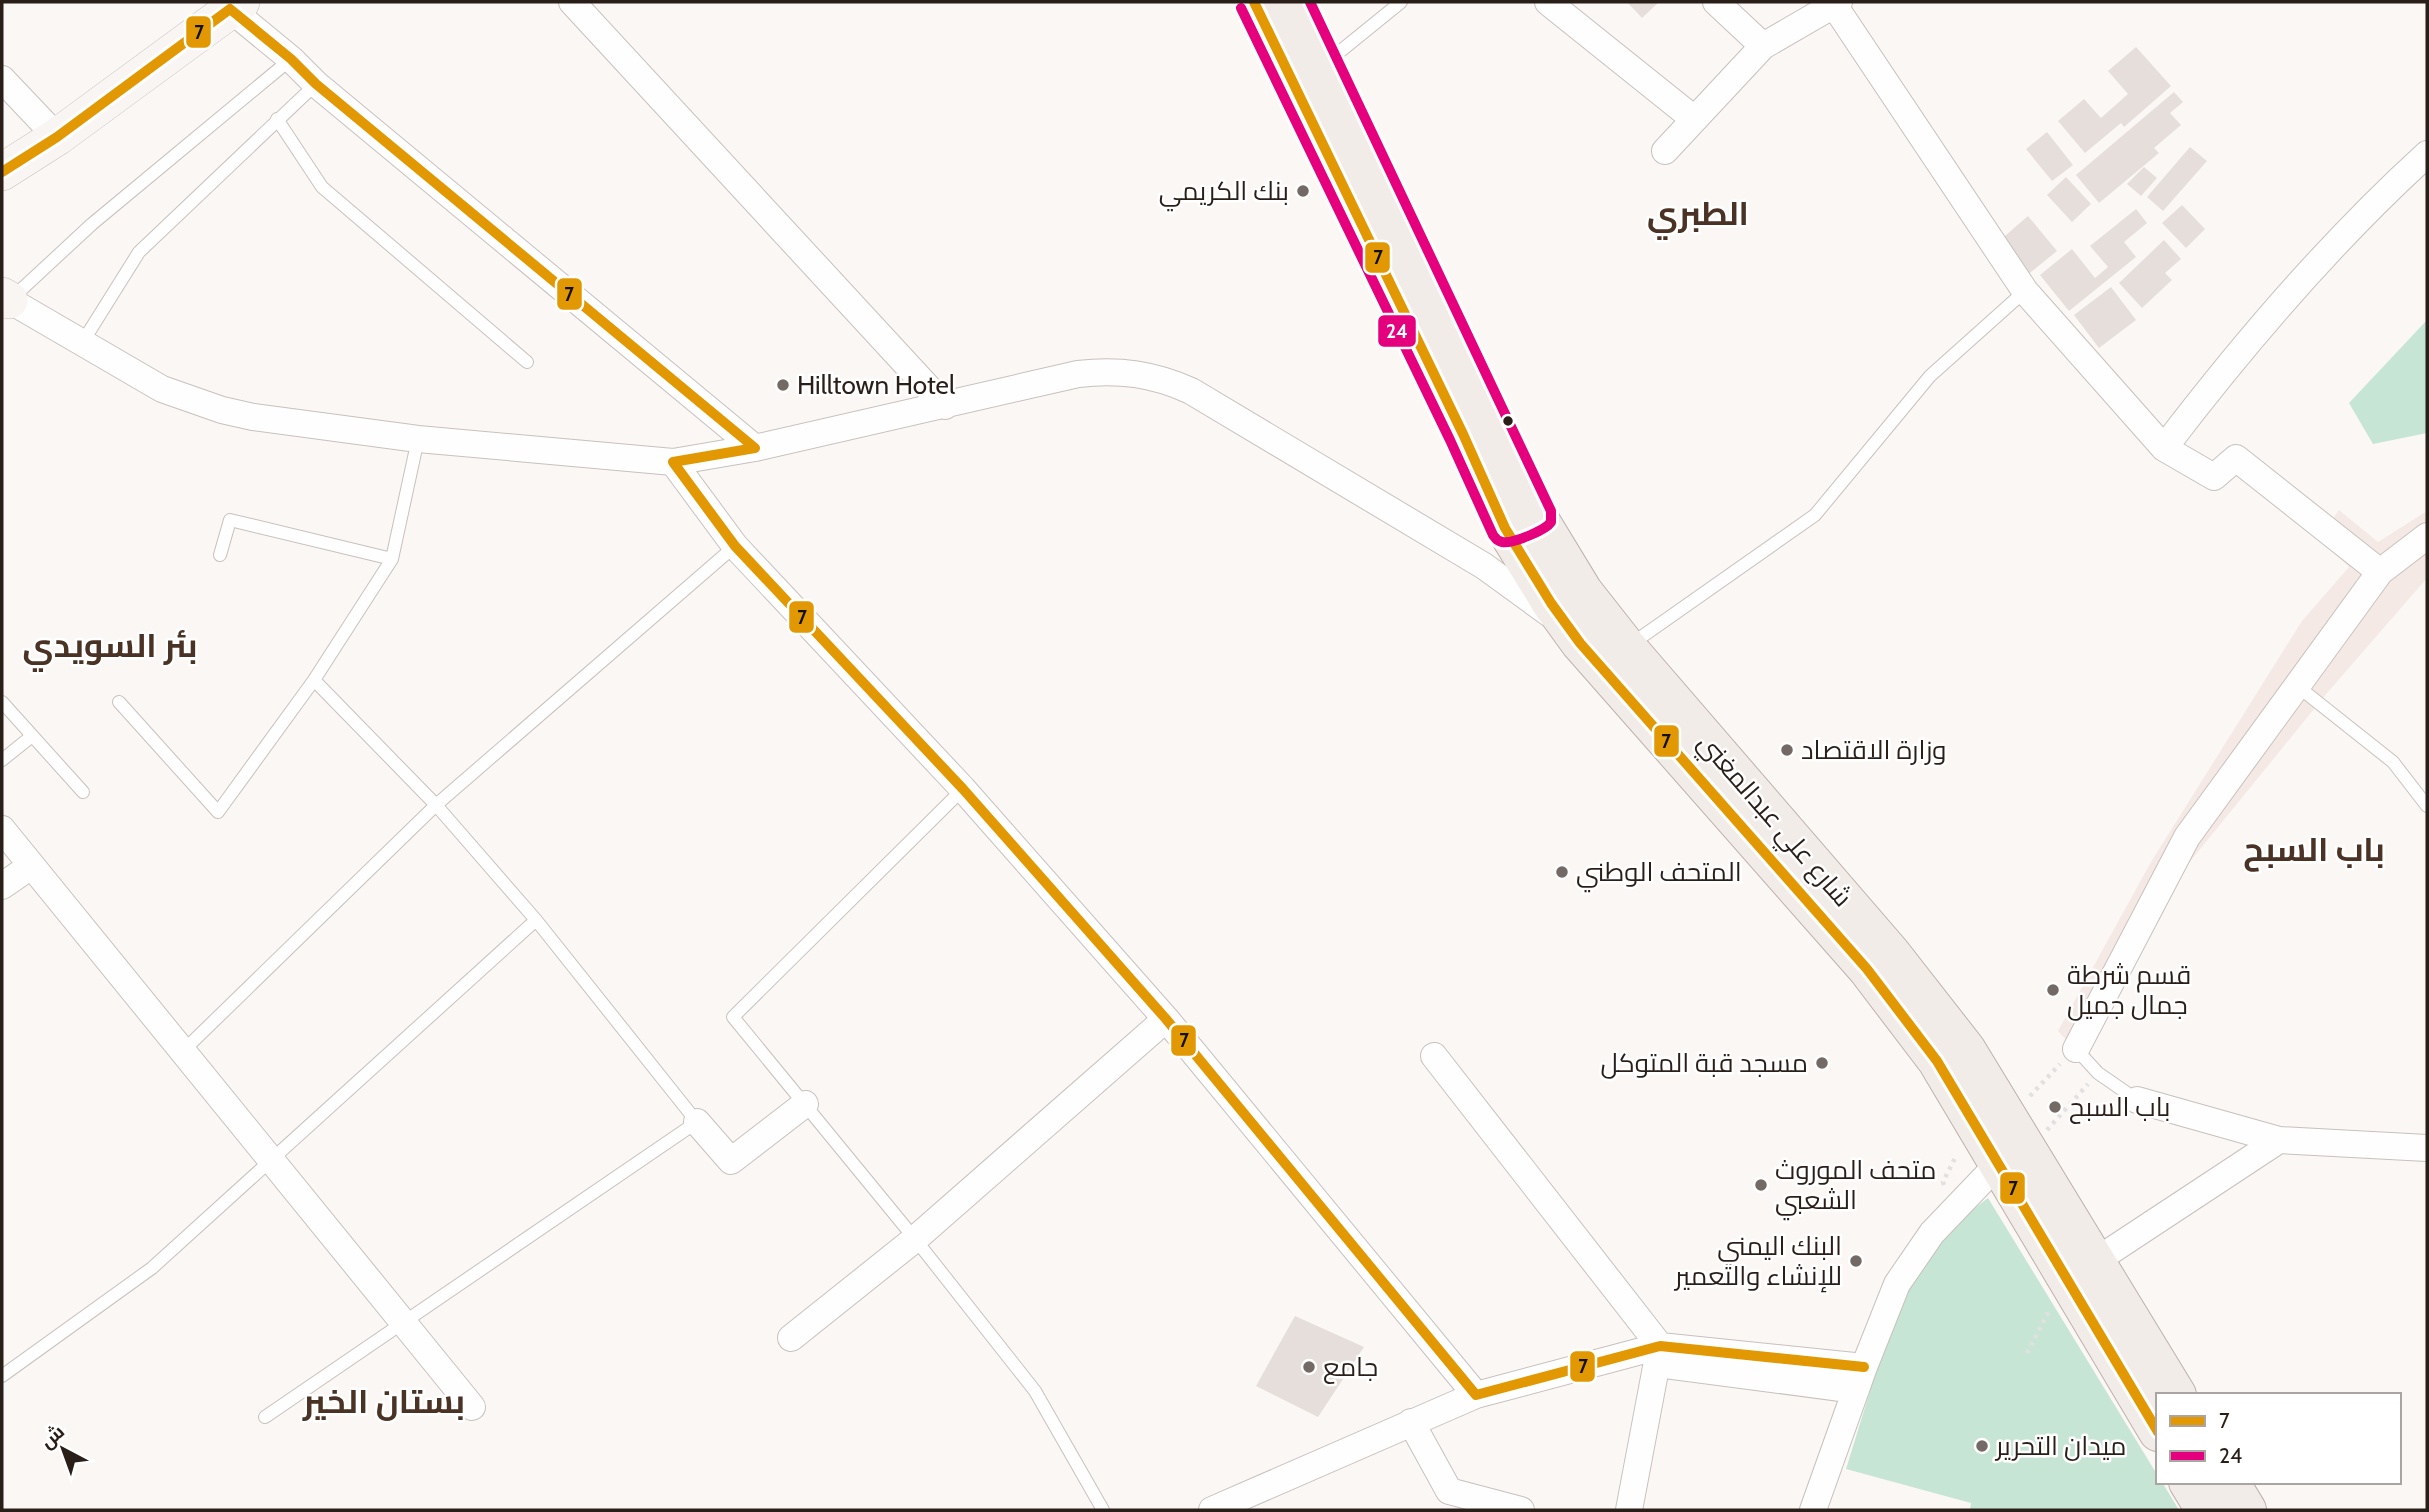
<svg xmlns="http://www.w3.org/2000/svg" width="2429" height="1512" font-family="Cabin,Cairo,sans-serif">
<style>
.built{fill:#f4e9e4}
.green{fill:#c6e5d5}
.building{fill:#e6deda}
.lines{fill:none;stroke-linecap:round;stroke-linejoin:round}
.lane-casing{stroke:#c8c1bd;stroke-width:14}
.street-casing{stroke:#c8c1bd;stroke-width:28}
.secondary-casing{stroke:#c8c1bd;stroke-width:38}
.primary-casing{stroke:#beb1ab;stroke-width:40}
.path{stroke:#e2e0e0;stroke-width:4.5;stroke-dasharray:3.5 5;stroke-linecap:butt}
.lane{stroke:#fefefe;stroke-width:12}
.street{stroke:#fefefe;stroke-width:26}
.secondary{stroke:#f8f5f3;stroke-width:37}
.primary{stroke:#f2ece9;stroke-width:38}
.bus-1-casing{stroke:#fff;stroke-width:16}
.bus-2-casing{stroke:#fff;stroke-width:16}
.bus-1{stroke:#e29802;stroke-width:10}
.bus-2{stroke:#e5007d;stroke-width:10}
.poi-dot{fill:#736a66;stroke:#fff;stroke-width:2.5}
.bus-dot{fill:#2a1e19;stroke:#fff;stroke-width:2.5}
.labels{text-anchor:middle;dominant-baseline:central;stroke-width:5;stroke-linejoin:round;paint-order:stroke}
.poi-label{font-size:26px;fill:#2a1e19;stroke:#fff;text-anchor:start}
.street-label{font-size:26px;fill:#2a1e19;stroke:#fff}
.district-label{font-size:33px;font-weight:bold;fill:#4a3225;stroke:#fff}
.line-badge{stroke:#fff;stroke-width:2.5}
.badge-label{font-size:19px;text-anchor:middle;font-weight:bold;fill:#fff}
.pale-badge-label{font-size:19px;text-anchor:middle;font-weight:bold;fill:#111}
</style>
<rect width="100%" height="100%" fill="#fbf7f5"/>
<path class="built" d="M2339,510L2378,542L2427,511V578L2327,693L2184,869L2085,1060L2058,1031L2151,862L2302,621L2349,567L2319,539Z"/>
<path class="green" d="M2427,320V433L2373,444L2349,403Z
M1988,1198L2158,1476V1482H2162L2179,1510H1970L1971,1503L1846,1469L1900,1294L1938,1236Z"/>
<path class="building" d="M1627,2H1659L1642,18Z
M2136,47L2171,86L2124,127L2121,123L2085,153L2058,121L2084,99L2101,118L2128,94L2108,71Z
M2174,92L2183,102L2170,113L2181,125L2154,148L2159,153L2099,203L2076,175Z
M2047,132L2073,165L2052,181L2026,149Z
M2190,147L2207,161L2163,211L2147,197Z
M2144,167L2157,178L2141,196L2127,184Z
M2066,177L2091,204L2072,222L2047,195Z
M2182,205L2205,229L2186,248L2162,223Z
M2136,209L2147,223L2124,242L2136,257L2069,311L2040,275L2072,249L2095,278L2108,267L2090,246Z
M2028,216L2057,251L2026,276L1998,242Z
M2164,240L2181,259L2165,273L2172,280L2142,308L2119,283Z
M2111,287L2136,320L2099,348L2074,315Z
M1295,1316L1364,1347L1318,1417L1256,1386Z"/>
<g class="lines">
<g class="lane-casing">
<path id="lane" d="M1327,62L1401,2
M277,119L322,187L527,362
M10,300L92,224L291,59
M82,343L139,252L316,84
M220,555L230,520L392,559
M1630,645L1815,515L1930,376L2025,291
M2296,685L2393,762L2427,806
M2,702L83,792
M119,702L218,812L314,680L392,559L418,439
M2,760L32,736
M963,789L733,1017L915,1239L1035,1391L1103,1510
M2076,1049L2098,1073L2137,1100
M182,1052L436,805L735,546
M2,1376L152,1268L536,920
M265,1417L697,1122L536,920L436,805L314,680"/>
</g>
<g class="street-casing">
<path id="street" d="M572,2L945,406
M1548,2L1694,119
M1716,2L1763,46
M1832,2L2025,291L2164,448L2214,477L2236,458L2380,572
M230,9L291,59L316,84L755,448
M2,79L57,137
M1665,151L1763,46L1839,2
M9,300L162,389L222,410L253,417L418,439L673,462
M2164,448C2244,343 2329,243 2427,154
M2,829L472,1407
M2,886L31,866
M2076,1049L2187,837L2380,572L2427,536
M1434,1056L1660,1346L1629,1510
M2137,1100L2279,1140L2427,1148
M697,1122L731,1161L805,1104
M2097,1260L2279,1140
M791,1338L915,1239L1166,1019
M1658,1364L1856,1390
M1476,1395L1166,1019L963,789L735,546L673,462L755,448L1078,374C1119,369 1154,374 1191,391L1484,566L1550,614
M1411,1422L1449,1491L1521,1510
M1212,1510L1476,1395L1660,1346L1864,1367
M1813,1510L1864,1367L1897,1284L1932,1233L1999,1163"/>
</g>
<g class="secondary-casing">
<path id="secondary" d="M2,172L57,137L241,2
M2,296L9,300"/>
</g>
<g class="primary-casing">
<path id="primary" d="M1254,2L1463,434L1505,528L1551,603L1580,643L1867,969L1937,1061L2158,1432
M1295,2L1538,517L1583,591L1627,647L1891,953L1966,1049L2177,1395
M2188,1482L2205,1510
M2230,1482L2247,1510"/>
</g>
<path class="path" d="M2030,1096L2060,1064
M2047,1130L2088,1084
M1944,1185L1943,1182L1955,1158
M2027,1353L2050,1309"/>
<use href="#lane" class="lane"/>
<use href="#street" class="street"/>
<use href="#secondary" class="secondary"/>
<use href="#primary" class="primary"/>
<g class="bus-1-casing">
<path id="bus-1" d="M1254,2L1463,434L1505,528L1551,603L1580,643L1867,969L1937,1061L2158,1432
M2,172L57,137L230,9L291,59L316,84L755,448
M755,448L673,462L735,546L963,789L1166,1019L1476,1395L1660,1346L1864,1367"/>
</g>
<g class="bus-2-casing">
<path id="bus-2" d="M1241,8L1450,440L1493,535C1496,539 1497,541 1502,542C1513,544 1546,530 1551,522V511L1310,2"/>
</g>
<use href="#bus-1" class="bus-1"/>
<use href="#bus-2" class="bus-2"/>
</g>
<g class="poi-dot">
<circle cx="1303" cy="191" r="7"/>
<circle cx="783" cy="385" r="7"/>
<circle cx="1787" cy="750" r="7"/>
<circle cx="1562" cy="872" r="7"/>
<circle cx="2053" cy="990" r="7"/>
<circle cx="1822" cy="1063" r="7"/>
<circle cx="2055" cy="1107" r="7"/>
<circle cx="1761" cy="1185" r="7"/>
<circle cx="1856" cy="1261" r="7"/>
<circle cx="1309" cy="1367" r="7"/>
<circle cx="1982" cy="1446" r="7"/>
</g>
<circle class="bus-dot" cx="1508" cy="421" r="6"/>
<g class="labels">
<g class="poi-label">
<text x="1289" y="191" text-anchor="end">بنك الكريمي</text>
<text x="797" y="385">Hilltown Hotel</text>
<text x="1801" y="750">وزارة الاقتصاد</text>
<text x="1576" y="872">المتحف الوطني</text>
<text x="2067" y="975">قسم شرطة<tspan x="2067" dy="30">جمال جميل</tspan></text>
<text x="1808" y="1063" text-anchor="end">مسجد قبة المتوكل</text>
<text x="2069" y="1107">باب السبح</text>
<text x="1775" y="1170">متحف الموروث<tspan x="1775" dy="30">الشعبي</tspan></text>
<text x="1842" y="1246" text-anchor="end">البنك اليمني<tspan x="1842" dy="30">للإنشاء والتعمير</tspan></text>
<text x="1323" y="1367">جامع</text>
<text x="1996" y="1446">ميدان التحرير</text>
</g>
<g class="street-label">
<text transform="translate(1775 820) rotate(49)">شارع علي عبدالمغني</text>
</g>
<g class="district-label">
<text x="1698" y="213">الطبري</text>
<text x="110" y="645">بئر السويدي</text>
<text x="2314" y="849">باب السبح</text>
<text x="384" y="1401">بستان الخير</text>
</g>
</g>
<g class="line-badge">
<rect x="185" y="15" width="27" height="34" rx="7" fill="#e29802"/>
<rect x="1364" y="241" width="27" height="33" rx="7" fill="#e29802"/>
<rect x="556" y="277" width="27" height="34" rx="7" fill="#e29802"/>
<rect x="1377" y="314" width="40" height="34" rx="7" fill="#e5007d"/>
<rect x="788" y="600" width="27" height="34" rx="7" fill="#e29802"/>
<rect x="1653" y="724" width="27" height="34" rx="7" fill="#e29802"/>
<rect x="1170" y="1024" width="27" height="33" rx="7" fill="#e29802"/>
<rect x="1999" y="1171" width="27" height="34" rx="7" fill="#e29802"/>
<rect x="1569" y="1350" width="27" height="33" rx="7" fill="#e29802"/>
</g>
<g class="badge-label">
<text x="1397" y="338">24</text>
</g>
<g class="pale-badge-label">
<text x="199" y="39">7</text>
<text x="1378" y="264">7</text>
<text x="569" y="301">7</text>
<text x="802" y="624">7</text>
<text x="1666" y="748">7</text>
<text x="1184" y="1047">7</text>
<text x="2013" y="1195">7</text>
<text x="1583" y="1373">7</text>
</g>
<rect width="2429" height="1512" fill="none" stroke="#2a1e19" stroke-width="7"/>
<rect x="2156" y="1393" width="245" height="91" fill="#ffffff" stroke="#aaa5a3" stroke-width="2"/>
<rect x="2170" y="1416" width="35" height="10" fill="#e29802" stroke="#aaa5a3" stroke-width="2"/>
<text x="2219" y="1428" font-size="21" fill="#2a1e19">7</text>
<rect x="2170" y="1451" width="35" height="10" fill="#e5007d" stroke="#aaa5a3" stroke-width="2"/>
<text x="2219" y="1463" font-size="21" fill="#2a1e19">24</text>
<g transform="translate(63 1449) rotate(319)" stroke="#ffffff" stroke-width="5" paint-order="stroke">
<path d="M0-5L12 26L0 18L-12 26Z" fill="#2a1e19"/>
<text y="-10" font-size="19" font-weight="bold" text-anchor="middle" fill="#2a1e19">ش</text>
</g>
</svg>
